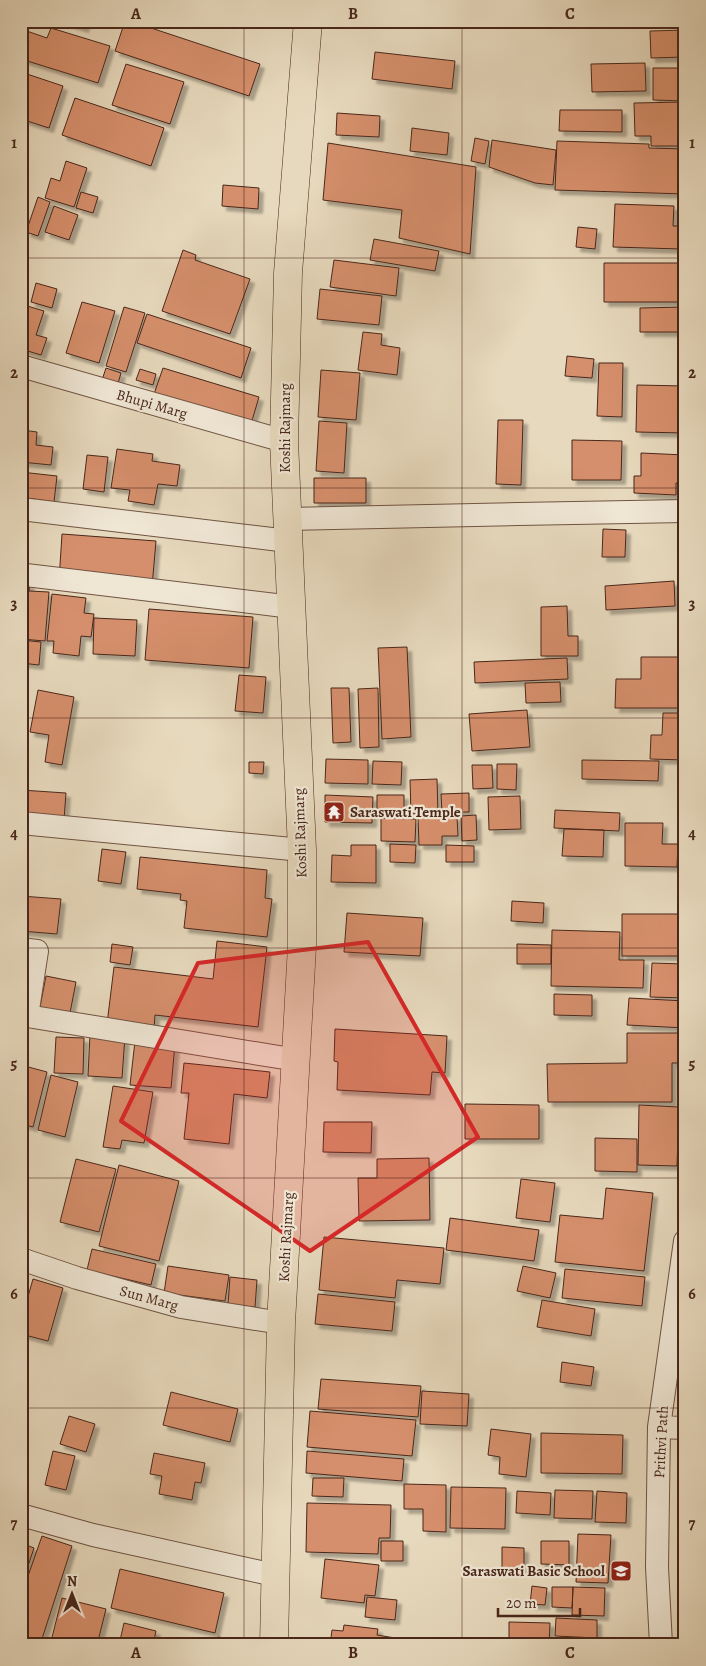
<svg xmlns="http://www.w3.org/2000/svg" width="706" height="1666" font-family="Alegreya,serif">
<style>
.building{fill:#d68f6c;stroke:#49271a;filter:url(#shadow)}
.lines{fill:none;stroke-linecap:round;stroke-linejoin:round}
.minor-casing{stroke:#705443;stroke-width:24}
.primary-casing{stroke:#49271a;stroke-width:29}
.minor{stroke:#efe6d4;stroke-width:22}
.primary{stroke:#e7d9bd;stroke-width:28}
.marked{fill:#d62828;fill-opacity:0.2;stroke:#d62828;stroke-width:4;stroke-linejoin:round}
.grid{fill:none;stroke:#49271a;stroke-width:1;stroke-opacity:0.55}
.labels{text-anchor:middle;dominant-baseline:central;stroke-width:4.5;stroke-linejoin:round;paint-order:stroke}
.street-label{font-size:15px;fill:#49271a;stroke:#efe6d4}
.poi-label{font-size:15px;font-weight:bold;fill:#49271a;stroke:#efe6d4;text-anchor:start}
.neatline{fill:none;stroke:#49271a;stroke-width:2}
.grid-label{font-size:16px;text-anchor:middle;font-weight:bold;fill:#49271a}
</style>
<defs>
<filter id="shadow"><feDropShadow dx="4.5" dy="4.5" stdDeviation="1" flood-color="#0004"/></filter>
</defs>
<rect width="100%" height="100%" fill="#e7d9bd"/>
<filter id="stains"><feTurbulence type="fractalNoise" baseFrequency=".004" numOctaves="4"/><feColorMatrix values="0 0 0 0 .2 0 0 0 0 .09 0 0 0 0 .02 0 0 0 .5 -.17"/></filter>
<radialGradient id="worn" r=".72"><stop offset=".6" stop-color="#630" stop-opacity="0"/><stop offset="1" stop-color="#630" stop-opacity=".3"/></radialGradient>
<path class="building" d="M60,21H86L84,28Z
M125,21H143L142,25L260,64L249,96L115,51Z
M51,28L110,46L98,83L21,59V29L47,38Z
M685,30V57L651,58L650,31Z
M375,52L455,61L452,89L372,79Z
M645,63L646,91L592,92L591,64Z
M126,64L184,82L170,124L112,105Z
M653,68H685V101L653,100Z
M21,72L63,86L49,128L21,119Z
M75,98L164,128L151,166L62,135Z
M685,102V146H651V136H635L634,103Z
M560,110H622V132L559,131Z
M337,113L380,116L379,137L336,135Z
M412,128L449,133L447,155L410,151Z
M475,138L489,141L485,164L471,161Z
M492,140L556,150L553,185L535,183L489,167Z
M557,141L649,144V148L685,149V194L555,190Z
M328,143L476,167L470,254L399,238L402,210L323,200Z
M66,161L87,168L74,207L45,198L51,178L60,181Z
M223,185L259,188L258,209L222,206Z
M81,192L98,197L93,213L76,208Z
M38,197L50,202L38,236L26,232Z
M615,204L674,206L673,226H682L681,249L613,247Z
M54,206L78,215L69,240L45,232Z
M578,227L597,229L595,249L576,247Z
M374,239L439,251L435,271L370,260Z
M183,250L196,255L195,260L250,279L230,334L162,311Z
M334,260L399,268L396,296L330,287Z
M604,263H685V302H604Z
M36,283L57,289L52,308L31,302Z
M320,289L382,296L379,325L317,319Z
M82,302L115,311L99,363L66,353Z
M24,305L44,311L36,335L47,338L41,355L21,349V315Z
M124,307L145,313L126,372L106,366Z
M685,307V332H640V308Z
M147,314L251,348L241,378L137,343Z
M363,332L382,334L381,345L400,348L397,375L358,370Z
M567,356L594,359L592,378L565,376Z
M599,363H623L622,417L597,416Z
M106,368L121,373L117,387L101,383Z
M163,368L259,397L251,424L154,394Z
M140,369L156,374L153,385L136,380Z
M321,370L360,373L356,420L318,417Z
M637,385L685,386V433L636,432Z
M498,420H523L521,485L496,484Z
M319,421L347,423L344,473L316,471Z
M22,430L37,432L36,445L53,447L51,465L21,462Z
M572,440L622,441L621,480H572Z
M117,449L153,454L152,461L180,465L177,486L158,484L154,505L128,501L130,490L111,488Z
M641,453L685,455V483H676V495L634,493V476H641Z
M87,455L108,457L104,492L83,489Z
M21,472L57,476L54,502L21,497Z
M314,478H366V503H314Z
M603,529L626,530L625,557H602Z
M62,534L156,541L152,587L59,580Z
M682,552H685V653H682Z
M674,581L675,606L606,610L605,586Z
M21,583L30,584L29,591L49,592L45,641L21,639Z
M52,594L86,598L84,613L94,614L91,637L81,636L79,656L53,653L54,641H47Z
M567,606L568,636H578V656H541V607Z
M149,609L253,617L249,668L145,660Z
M94,618L137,620L135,656L93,654Z
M21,640L41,642L39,665L21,663Z
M407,647L411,737L382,739L378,648Z
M641,657H685V682H680V708H615L616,679H641Z
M567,658L568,679L475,683L474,662Z
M239,675L266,677L263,713L235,711Z
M560,682L561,702L526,703L525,683Z
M331,688H349L351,742L333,743Z
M378,688L379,747L360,748L358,689Z
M38,690L74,697L62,765L45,762L49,735L30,732Z
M527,710L530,747L472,751L469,714Z
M663,713H685V760L650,759L651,735H662Z
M326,759L368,760V784L325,783Z
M582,760L659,761L658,781L582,779Z
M373,761L402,762L401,785L372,784Z
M249,762H264L263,774L249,773Z
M497,764H517L516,790L497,789Z
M472,765H492L493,788L473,789Z
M437,779L438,813L411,814L410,780Z
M21,790L66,793L64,820L21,817Z
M469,793V812H442L441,794Z
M325,795L373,797L372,823L325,822Z
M377,795H404V817H377Z
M520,796L521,829L489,830L488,797Z
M555,810L620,813L619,831L554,828Z
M476,815L477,840L462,841L461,816Z
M457,816L458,836H442V845H419L418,817Z
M381,818L416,819L415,842L381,841Z
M625,823H663L662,844H678L677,867L625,866Z
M679,825H685V863H678Z
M564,829L604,830L603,857L562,856Z
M390,844L416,845L415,863L390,862Z
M351,845H376V883L331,882L332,855L351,856Z
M446,845L474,846V862H446Z
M102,849L126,852L121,884L98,881Z
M140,857L267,870L265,898L272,899L267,937L184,928L187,901L180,900L181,894L137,889Z
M21,896L61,899L57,934L21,931Z
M512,901L544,903L543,923L511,921Z
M347,913L423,918L420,956L344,952Z
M622,914H685V956H622Z
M552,930L620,932L619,960H644L643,988L551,986Z
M217,941L267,947L258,1027L155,1015L154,1029L107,1024L114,967L213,979Z
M112,944L133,947L130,965L110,962Z
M517,944L551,945V964H517Z
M652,963L685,964V998L650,997Z
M46,976L76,982L69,1018L39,1012Z
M554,994L592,995V1016L554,1015Z
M629,998L685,1001V1028L627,1025Z
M335,1029L447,1036L445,1073L432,1072L430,1095L337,1090L338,1062L334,1061Z
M627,1033H683V1063H672V1102H548L547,1064L627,1063Z
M90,1034L125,1036L122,1078L88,1076Z
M56,1037L84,1038L83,1074L54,1073Z
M135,1041L175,1044L171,1088L130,1085Z
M184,1063L270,1072L267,1098L234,1094L229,1144L184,1139L189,1093H181Z
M21,1065L47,1072L33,1127L21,1124Z
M51,1075L78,1082L65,1137L38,1130Z
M113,1086L153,1092L144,1143L122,1140L120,1149L103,1147Z
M465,1104L539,1105V1139H465Z
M639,1105L679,1107L677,1166L638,1165Z
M324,1122H372L371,1153L323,1152Z
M595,1138L637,1139V1172L595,1171Z
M429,1158L430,1220L359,1221L358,1178H377V1159Z
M76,1159L116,1169L99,1232L60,1222Z
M119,1165L179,1181L159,1261L99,1246Z
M521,1179L555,1183L550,1222L516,1218Z
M606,1188L653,1193L644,1271L555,1262L560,1215L603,1219Z
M450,1218L539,1230L534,1261L446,1250Z
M324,1237L444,1248L440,1284L397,1280L395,1298L319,1290Z
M92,1249L156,1264L151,1285L87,1270Z
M168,1266L229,1275L225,1301L164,1293Z
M523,1266L556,1273L550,1298L517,1291Z
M565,1269L645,1277L642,1306L562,1298Z
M230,1277L257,1280L255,1307L228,1305Z
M33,1279L63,1288L48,1341L21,1334V1321Z
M318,1294L395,1302L392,1331L315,1324Z
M542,1300L595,1309L591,1336L537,1327Z
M562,1362L594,1367L591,1386L560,1382Z
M321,1379L421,1386L418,1417L318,1409Z
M422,1391L469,1394L467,1426L420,1424Z
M171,1392L238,1409L230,1442L163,1425Z
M310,1411L416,1420L412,1456L307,1447Z
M69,1416L95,1424L86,1452L60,1444Z
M491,1429L531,1434L526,1477L499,1474L500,1457L488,1455Z
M541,1433L623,1435L622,1474L541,1473Z
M53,1451L75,1456L66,1490L45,1485Z
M307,1451L404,1459L402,1481L306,1473Z
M154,1453L205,1463L201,1483L195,1482L192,1500L159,1494L162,1476L150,1474Z
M313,1478H344L343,1497L312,1496Z
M404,1484L446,1485V1532L423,1531V1509H404Z
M451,1487L506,1488L505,1529L450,1528Z
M555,1490L593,1491L592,1519L554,1518Z
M517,1491L551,1493L550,1515L516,1513Z
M597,1491L627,1493L626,1523L595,1522Z
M307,1503L391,1505L390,1538H379L378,1554L306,1552Z
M578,1534L611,1535L608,1583L576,1582Z
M42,1536L72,1546L40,1645H30L21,1642V1596Z
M381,1541H403V1561H381Z
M541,1541H569V1565L541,1564Z
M21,1543L34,1548L24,1578L21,1577Z
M502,1547L524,1548V1570H502Z
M325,1559L379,1565L375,1596L365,1595L364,1603L321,1598Z
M120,1569L224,1593L215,1633L111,1608Z
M532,1586L547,1588L545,1605L530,1604Z
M552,1587H573L572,1608L552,1607Z
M573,1587L605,1588L604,1616L572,1615Z
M367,1597L397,1600L395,1620L365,1617Z
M62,1598L106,1609L97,1645H50Z
M556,1618L597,1620V1638L555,1636Z
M509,1622L550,1623L549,1645H509Z
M124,1623L156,1631L153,1645H119Z
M344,1625L378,1629L377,1635L407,1640L406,1645H330L332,1630L343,1631Z
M218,1637L240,1641L239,1645H217Z"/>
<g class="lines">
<g class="minor-casing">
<path id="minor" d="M21,366L284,441
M21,509L288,541
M287,519L518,514L685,511
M26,575L292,607
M21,823L302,850
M21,949L37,951L27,1016
M21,1015L297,1060
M21,1259L77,1278L181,1307L281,1323
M659,1427L685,1428
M21,1515L93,1535L274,1575
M661,1645L657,1567L659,1427L685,1241"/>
</g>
<g class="primary-casing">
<path id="primary" d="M274,1645L281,1323L302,946V850L284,441L288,273L308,21"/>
</g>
<use href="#minor" class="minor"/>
<use href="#primary" class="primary"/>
</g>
<path class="marked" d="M368,942L478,1137L310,1251L121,1121L198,963Z"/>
<path class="grid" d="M244,21V1645M462,21V1645M21,258H685M21,488H685M21,718H685M21,948H685M21,1178H685M21,1408H685"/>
<defs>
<g id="temple-square" transform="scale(1.125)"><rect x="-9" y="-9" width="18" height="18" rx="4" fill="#8f2418" stroke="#efe6d4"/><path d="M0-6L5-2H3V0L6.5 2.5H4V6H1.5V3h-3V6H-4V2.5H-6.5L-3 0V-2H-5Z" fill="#fff"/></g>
<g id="school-square" transform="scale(1.125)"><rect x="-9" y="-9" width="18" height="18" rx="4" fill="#8f2418" stroke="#efe6d4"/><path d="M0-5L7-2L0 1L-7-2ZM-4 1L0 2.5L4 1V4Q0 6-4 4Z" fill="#fff"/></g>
</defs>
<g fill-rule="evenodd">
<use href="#temple-square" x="334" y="812"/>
<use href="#school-square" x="621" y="1571"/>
</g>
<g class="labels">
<g class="street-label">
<text transform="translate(152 404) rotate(16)">Bhupi Marg</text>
<text transform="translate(285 428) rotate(-90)">Koshi Rajmarg</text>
<text transform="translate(300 833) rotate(-92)">Koshi Rajmarg</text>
<text transform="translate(286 1237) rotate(-87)">Koshi Rajmarg</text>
<text transform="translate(149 1298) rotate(15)">Sun Marg</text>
<text transform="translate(661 1442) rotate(-87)">Prithvi Path</text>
</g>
<g class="poi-label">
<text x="350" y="812">Saraswati Temple</text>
<text x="605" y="1571" text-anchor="end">Saraswati Basic School</text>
</g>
</g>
<rect width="706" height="1666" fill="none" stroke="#e7d9bd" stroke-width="55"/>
<g transform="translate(72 1594)" stroke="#efe6d4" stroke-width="4" paint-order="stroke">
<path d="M0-4L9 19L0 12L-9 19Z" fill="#49271a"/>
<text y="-8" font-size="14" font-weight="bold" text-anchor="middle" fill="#49271a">N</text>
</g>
<path d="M498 1608v8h82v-8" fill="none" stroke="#49271a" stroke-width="2.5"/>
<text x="506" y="1608" font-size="15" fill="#49271a" stroke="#efe6d4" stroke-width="4" paint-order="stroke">20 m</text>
<rect x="28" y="28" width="650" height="1610" class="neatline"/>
<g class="grid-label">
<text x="136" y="19">A</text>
<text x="353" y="19">B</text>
<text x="570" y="19">C</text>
<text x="14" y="148">1</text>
<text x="692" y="148">1</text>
<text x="14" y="378">2</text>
<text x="692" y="378">2</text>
<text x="14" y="609">3</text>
<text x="692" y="609">3</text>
<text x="14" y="839">4</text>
<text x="692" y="839">4</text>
<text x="14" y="1069">5</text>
<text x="692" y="1069">5</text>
<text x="14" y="1299">6</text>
<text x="692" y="1299">6</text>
<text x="14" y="1529">7</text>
<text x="692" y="1529">7</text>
<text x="136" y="1658">A</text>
<text x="353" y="1658">B</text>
<text x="570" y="1658">C</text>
</g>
<rect width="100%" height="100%" filter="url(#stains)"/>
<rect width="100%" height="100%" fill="url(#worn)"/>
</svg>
